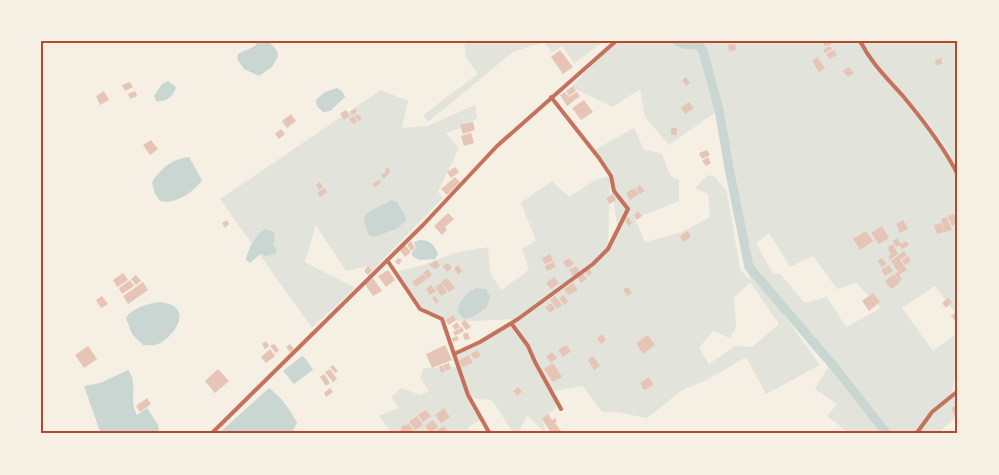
<svg xmlns="http://www.w3.org/2000/svg" width="999" height="475" font-family="'Alegreya Sans',sans-serif">
<style>
.green{fill:#e2e4dc;fill-rule:evenodd}
.water{fill:#c9d6d2}
.lines{fill:none;stroke-linecap:round;stroke-linejoin:round}
.canal{stroke:#c9d6d2;stroke-width:9}
.building{fill:#e6c5b7}
.minor{stroke:#c5725c;stroke-width:4}
.neatline{fill:none;stroke:#b5482f;stroke-width:2}
</style>
<rect width="100%" height="100%" fill="#f6efe4"/>
<path class="green" d="M464,41H604L574,63L562,46L552,53L544,42L513,52L428,122L423,115L478,74L466,58Z
M620,41H860C872,64 887,77 903,96C923,121 945,147 958,177V317L935,286L902,308L933,351L958,332V368L956,369L952,395L958,398V405L951,409L955,417L938,434H850L827,416L837,404L815,389L830,364L755,275L820,365L766,394L746,357L707,380L684,389L647,418L618,412H602L583,386L553,391L556,398V408L542,419L546,434L527,415L518,434H514L492,400L477,399L472,397L482,419L467,428L472,434H392L379,416L399,408L391,397L401,388L420,395L429,391L420,378L424,368L457,367L454,354L476,344L517,319C491,320 439,327 419,308C409,298 403,284 398,271L424,265L454,253L488,247L490,272L501,290L529,270L522,249L536,241L521,203L552,181L569,197L597,179L610,176L595,150L634,128L644,150L662,153L670,175L679,180V201L635,219L645,242L682,232L710,217L708,194L695,188L708,175L715,177L727,192L740,269L750,281L719,110L669,145L645,117L640,89L613,107L571,87L602,55ZM610,180L618,229L608,247ZM769,233L790,267L813,256L837,289L856,283L881,308L846,327L827,297L805,303L780,274H773L756,243ZM750,282L779,324L752,347L735,346L709,364L699,348L713,331L730,338L736,327L734,298Z
M862,41H958V169C948,146 921,112 903,93C888,76 873,61 862,41Z
M381,90L408,101L402,128L427,126L475,105L477,118L466,126L446,133L459,148L438,192L443,198L372,271L368,266L346,271L316,225L305,262L355,288L312,328L220,199Z"/>
<path class="water" d="M258,41H269L277,51L278,56L272,67L259,76L244,69L237,59L238,54L255,46Z
M168,81L176,87C174,96 165,103 156,101L154,96L162,84Z
M337,88L342,91L345,97L330,111L323,112L317,106L316,100L325,92Z
M189,157L202,180C194,192 175,205 160,201L155,194L152,182C161,168 172,159 189,157Z
M392,200L397,202L406,217V221L396,229L374,237L369,235C366,227 361,220 367,213Z
M266,229L274,232L275,240L273,245L277,250L275,254L266,256L260,254L250,263L246,260C247,250 257,232 266,229Z
M420,240C430,240 435,246 438,254L435,259L420,260L412,256V252L416,248L414,242Z
M476,288L486,289L490,297L487,307L473,317L464,319L458,312C458,301 466,293 476,288Z
M160,302C165,303 171,304 175,307C188,318 170,339 158,344C154,346 148,345 143,345L132,334L126,318C133,307 148,304 160,302Z
M302,356L305,358L313,370L294,384L283,371Z
M128,370C139,384 128,401 137,415L147,408L158,425L159,434H101L84,386L100,383Z
M269,388C282,398 289,408 297,423L291,434H218Z"/>
<g class="lines">
<path class="canal" d="M677,41L684,44L699,45L703,51L719,110L730,173L749,267L837,370L887,434"/>
</g>
<path class="building" d="M823,41H830L831,44L825,46Z
M735,44L736,50L729,51L728,45Z
M830,46L832,49L825,53L823,50Z
M560,50L573,67L563,74L551,57Z
M834,50L837,55L829,59L826,54Z
M817,57L825,68L819,72L812,61Z
M941,58L943,64L936,65L935,60Z
M849,67L854,73L848,77L843,71Z
M686,77L690,83L686,86L682,80Z
M130,82L133,87L125,91L122,85Z
M573,86L576,91L569,96L566,91Z
M104,91L109,100L100,105L96,96Z
M135,91L137,96L130,99L128,94Z
M565,92L569,97L577,92L580,96L567,106L560,95Z
M584,100L593,112L581,120L572,108Z
M689,102L694,108L685,114L681,108Z
M355,108L357,112L352,115L350,112Z
M346,110L350,116L344,120L340,114Z
M291,114L296,121L287,128L282,121Z
M358,114L362,119L359,121L355,116Z
M354,116L357,121L353,124L349,119Z
M473,122L475,130L463,134L460,125Z
M671,128H677V135H671Z
M281,129L285,134L279,139L275,134Z
M471,133L474,143L464,146L461,136Z
M151,140L158,149L150,155L143,145Z
M707,150L710,155L702,159L699,153Z
M708,157L711,163L706,166L702,161Z
M388,167L390,172L384,179L381,175L386,172L385,169Z
M455,167L459,172L451,178L447,172Z
M455,177L460,182L447,195L441,189Z
M379,180L381,183L375,187L372,184Z
M320,182L323,187L319,190L316,185Z
M640,185L645,191L640,194L636,188Z
M324,188L327,192L320,197L317,193Z
M634,188L639,194L630,200L626,193Z
M612,194L616,200L610,204L606,199Z
M638,211L642,216L637,220L634,215Z
M448,213L454,219L445,227L447,230L442,235L434,226Z
M954,214L958,224L952,226L948,216Z
M628,217L632,223L629,226L624,219Z
M947,217L952,230L937,234L934,225L941,223L944,229L941,219Z
M227,220L229,224L225,228L222,223Z
M903,220L908,229L900,233L896,224Z
M882,226L889,238L879,244L871,233Z
M688,231L691,237L683,242L680,236Z
M866,231L873,241L860,250L853,239Z
M897,238L901,244L906,241L909,245L902,249L899,245L896,247L893,241Z
M411,241L415,248L411,251L407,244Z
M893,244L898,254L890,260L888,256L891,254L887,248Z
M405,245L411,252L405,257L399,249Z
M904,251L907,255L900,260L907,270L899,275L902,279L899,281L895,274L898,272L891,261Z
M550,254L553,261L545,264L542,258Z
M908,256L911,261L905,265L902,260Z
M398,258L402,260L399,265L395,262Z
M569,258L574,264L567,268L563,262Z
M882,258L887,264L882,267L877,261Z
M436,260L440,266L435,269L429,265Z
M554,262L556,267L547,271L545,266Z
M448,263L452,268L447,272L443,266Z
M458,265L462,271L458,275L454,269Z
M889,265L893,271L885,276L881,270Z
M368,266L372,271L368,275L364,271Z
M576,266L580,272L574,277L569,270Z
M589,268L592,273L588,276L585,271Z
M428,269L432,275L428,279L423,273Z
M388,270L395,280L386,287L378,276Z
M123,273L128,280L117,287L113,280Z
M583,273L587,279L581,283L577,277Z
M423,274L427,279L416,287L412,282Z
M894,274L900,283L891,289L885,281Z
M136,275L141,281L136,285L131,279Z
M554,277L559,283L551,289L546,283Z
M373,278L382,291L373,296L365,284Z
M447,278L455,288L449,292L441,282Z
M130,280L134,286L122,294L119,288Z
M143,282L148,290L128,304L123,296Z
M441,283L447,292L441,296L435,287Z
M573,283L578,290L568,295L564,289Z
M431,285L436,291L430,295L426,289Z
M628,287L632,293L627,296L623,289Z
M873,293L880,302L869,311L862,301Z
M564,295L568,302L564,305L559,298Z
M102,296L108,304L101,308L96,300Z
M435,296L439,301L436,304L432,298Z
M555,296L562,305L557,309L550,300Z
M948,298L952,302L946,308L942,303Z
M551,303L555,309L550,313L545,307Z
M956,312L958,319L955,321L951,316Z
M453,315L456,320L449,325L445,320Z
M465,320L471,327L466,330L461,323Z
M457,322L460,327L455,330L452,326Z
M462,327L464,331L455,336L453,332Z
M463,333H468L470,339L464,340Z
M602,334L606,340L601,344L597,338Z
M648,335L655,345L643,354L636,343Z
M457,336L459,340L453,342L452,338Z
M266,341L269,346L265,349L262,344Z
M274,344L279,350L276,353L270,346Z
M290,344L294,349L290,352L286,347Z
M445,345L452,360L432,368L426,354Z
M566,345L571,351L563,357L558,350Z
M88,346L97,359L84,368L75,355Z
M270,349L275,356L266,363L261,357Z
M477,350L481,356L474,359L471,354Z
M552,352L557,358L551,363L546,357Z
M469,355L473,363L462,367L459,360Z
M593,356L600,366L594,370L588,360Z
M449,363L451,368L446,371L443,365Z
M553,363L562,377L553,382L544,369Z
M333,365L338,371L335,373L330,367Z
M442,365L445,371L441,373L439,367Z
M218,369L229,381L215,393L205,381Z
M330,369L337,379L333,382L325,372Z
M324,374L330,383L326,386L320,377Z
M649,377L654,385L644,390L640,383Z
M518,387L522,392L517,396L513,391Z
M330,388L333,392L326,397L324,393Z
M147,398L151,404L140,412L136,406Z
M958,405V416L955,417L951,408Z
M444,408L450,417L441,423L435,415Z
M426,410L431,416L423,422L418,415Z
M548,414L552,420L555,418L557,421L555,423L561,431L557,434H552L542,419Z
M417,416L423,425L415,430L409,422Z
M433,420L438,427L430,433L425,426Z
M405,424L406,426L409,424L415,433L403,434L400,430L402,429L401,427Z
M444,426L449,434H432Z"/>
<g class="lines">
<path class="minor" d="M860,41C872,64 886,77 903,96C923,120 944,147 958,175
M387,260L420,309L442,319L468,395L490,434
M511,323L528,346L535,362L561,409
M454,354L480,342L518,319L593,264L608,249L628,209L614,191L611,176L599,158L551,97
M211,434L423,225L497,146L616,41
M916,434L932,412L958,391"/>
</g>
<rect width="999" height="475" fill="none" stroke="#f6efe4" stroke-width="85"/>
<rect x="42" y="42" width="914" height="390" class="neatline"/>
</svg>
